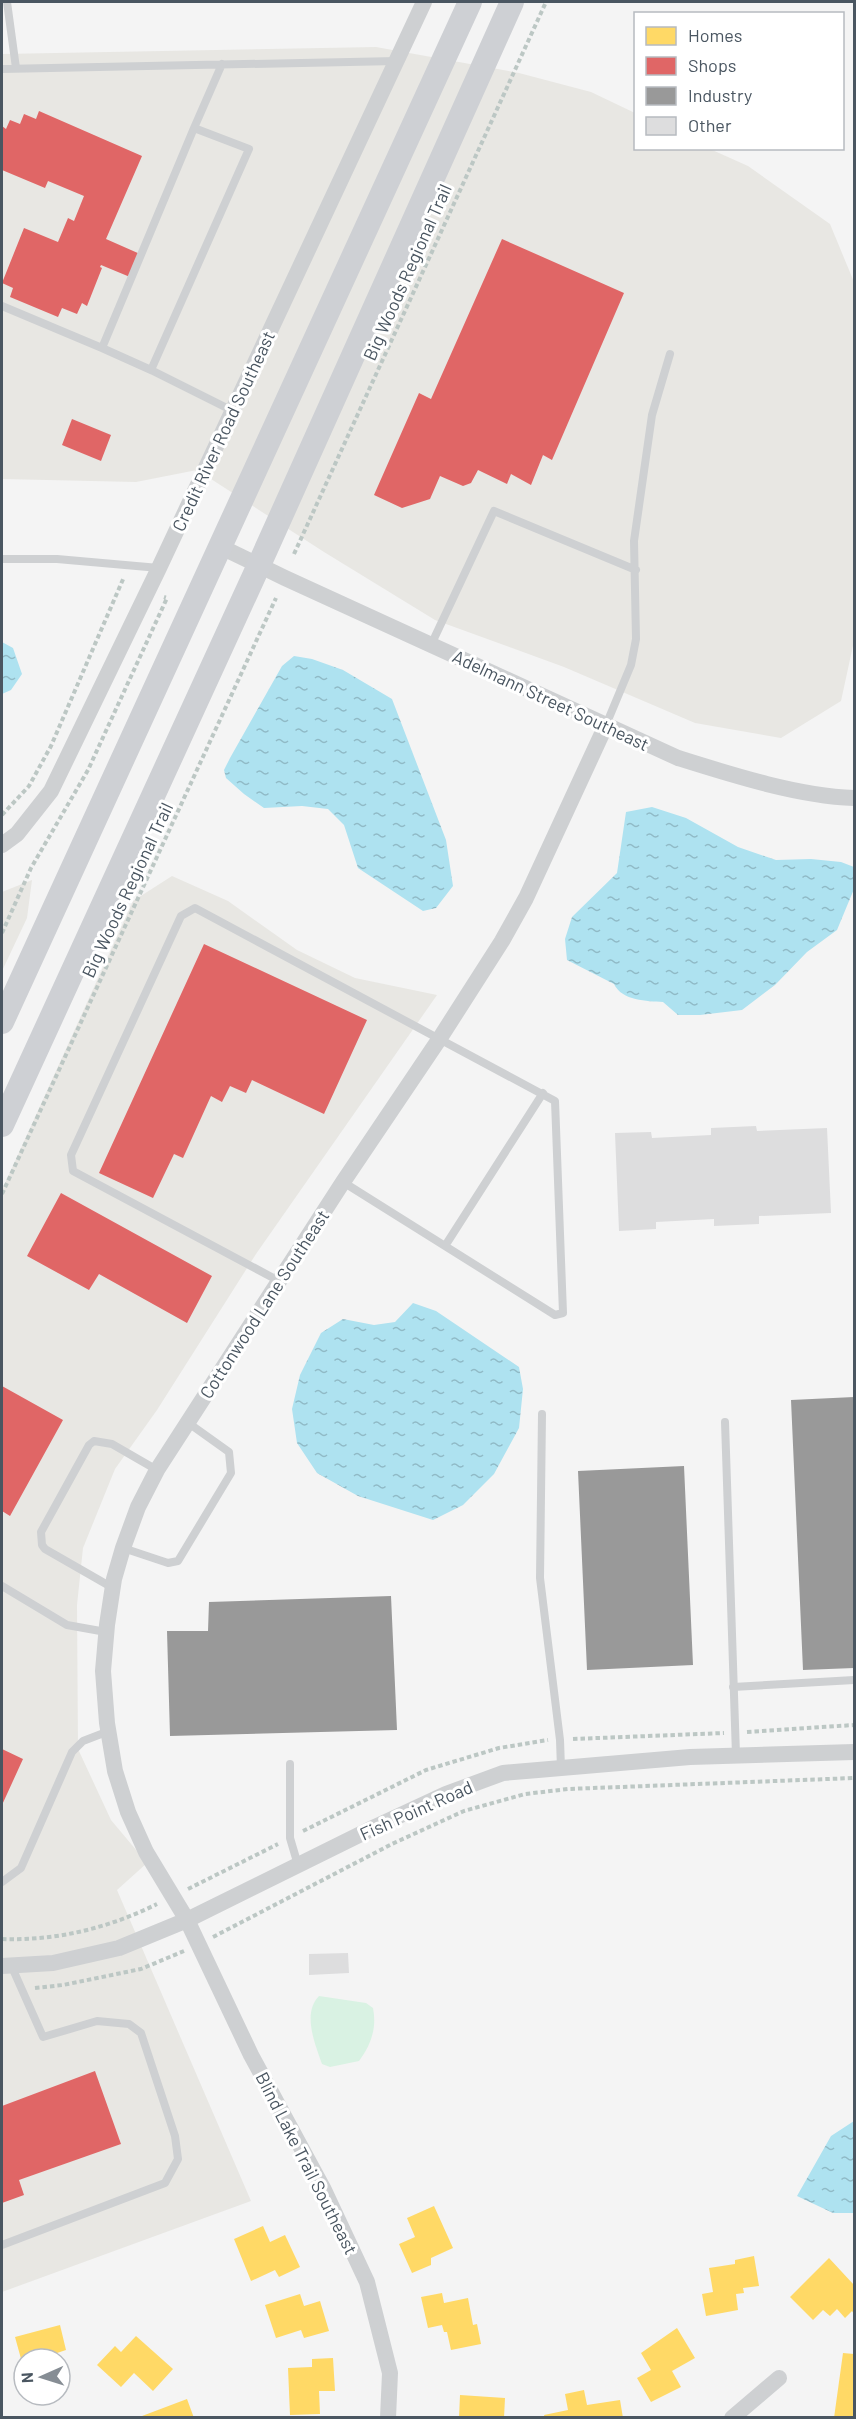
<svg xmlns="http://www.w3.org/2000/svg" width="856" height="2419" font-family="Barlow,sans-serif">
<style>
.commercial{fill:#e8e7e3}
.park{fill:#d9f2e3}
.water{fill:url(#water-ripples)}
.homes{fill:#ffd966}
.shops{fill:#e06666}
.industry{fill:#999}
.building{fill:#ddddde}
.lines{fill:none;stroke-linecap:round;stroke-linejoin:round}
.path{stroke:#bcc7c4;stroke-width:4;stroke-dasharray:4.5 3;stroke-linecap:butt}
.service{stroke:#ced0d2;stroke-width:8}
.minor{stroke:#ced0d2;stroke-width:16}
.secondary{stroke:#ced0d4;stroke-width:24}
.labels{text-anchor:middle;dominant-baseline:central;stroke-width:6;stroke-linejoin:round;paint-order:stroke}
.street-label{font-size:18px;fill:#4a5661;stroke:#fff}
</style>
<defs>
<pattern id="water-ripples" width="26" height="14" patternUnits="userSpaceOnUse" patternTransform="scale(1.5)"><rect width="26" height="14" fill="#aee2f0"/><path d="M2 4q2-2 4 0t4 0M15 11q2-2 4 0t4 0" fill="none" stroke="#90bac6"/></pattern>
</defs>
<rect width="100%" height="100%" fill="#f4f4f4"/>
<path class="commercial" d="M376,47L519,73L591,92L635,113L636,148L710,149L748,166L830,224L854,282V641L841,701L781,738L695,723L564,667L435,620L324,552L197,470L136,482L2,479V54Z
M172,876L228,901L297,950L355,978L437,995L256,1254L157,1410L115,1469L83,1548L77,1605L78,1749L111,1820L147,1863L117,1890L251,2201L2,2292V1190L133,901Z
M32,880L27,918L2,971V892Z"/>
<path class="park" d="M319,1996L366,2003L373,2008C377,2028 371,2045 359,2061L330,2067L322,2064C315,2044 302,2013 319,1996Z"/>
<path class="water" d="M2,642L13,648L22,674L11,690L2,694Z
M294,656L312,659L343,670L392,699L446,840L453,886L436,908L423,911L358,868L344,825L328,809L302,806L264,808L244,794L226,778L224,770L230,758L282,666Z
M652,807L686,818L738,847L776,860L811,859L841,862L854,867V889L837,930L807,952L775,985L742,1010L700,1015H678L663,1002C647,1001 622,1001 614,984L567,960L565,939L572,917L617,873L626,812Z
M413,1303L436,1311L519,1367L523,1389L519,1428L494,1474L463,1505L433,1520L358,1496L317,1473L297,1443L292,1409L300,1375L321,1333L343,1319L374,1325L395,1322Z
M854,2121V2213H833L797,2196L831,2136Z"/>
<path class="homes" d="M434,2206L453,2248L431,2258V2265L412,2273L399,2244L415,2237L407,2218Z
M263,2226L270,2242L285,2235L300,2267L279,2277L275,2270L251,2281L234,2239Z
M754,2256L759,2286L743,2288L744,2293L736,2294L738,2310L706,2316L702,2294L713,2292L709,2268L735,2264V2260Z
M829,2258L854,2285V2314L852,2311L845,2318L837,2309L830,2316L823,2310L813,2320L790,2297Z
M442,2293L444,2303L468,2298L473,2325L477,2324L481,2344L451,2350L447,2332H444L442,2325L428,2328L421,2297Z
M300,2294L304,2306L320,2301L329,2331L304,2338L301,2330L276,2338L265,2305Z
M60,2325L66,2350L51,2355L52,2359H24L23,2366L15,2337Z
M677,2328L695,2358L672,2371L681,2387L651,2402L637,2378L651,2370L641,2353Z
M136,2336L173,2369L153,2391L134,2373L121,2387L97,2365L115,2346L121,2352Z
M843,2353L854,2354V2418H834Z
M333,2358L335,2391H319L320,2414L290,2415L288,2368L312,2367V2359Z
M584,2390L587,2405L620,2400L623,2418H545L544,2415L568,2410L565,2394Z
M460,2395L505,2398L504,2418H459Z
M187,2399L194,2418H142V2416Z"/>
<path class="shops" d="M39,111L142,156L106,239L140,254L130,277L101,265L100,267L102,268L87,306L82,303L77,314L62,308L58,317L10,297L13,288L2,283L24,228L58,242L68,218L74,221L84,196L48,181L45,188L2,170V126L6,129L10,120L20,124L24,114L36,119Z
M502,239L624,293L552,460L543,455L531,485L511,474L507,484L478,470L471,483L463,486L440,476L430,499L402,508L374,495L419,393L431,399Z
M72,419L111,435L101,461L62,445Z
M204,944L367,1020L324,1114L252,1080L246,1093L230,1086L222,1102L211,1096L183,1158L174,1154L153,1198L99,1173Z
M61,1193L212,1276L187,1323L99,1274L89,1290L27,1256Z
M2,1386L63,1420L10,1516L2,1511Z
M2,1749L23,1759L2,1805Z
M95,2071L121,2144L19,2180L24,2195L2,2203V2106Z"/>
<path class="industry" d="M854,1397V1668L803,1670L791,1400Z
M684,1466L693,1665L587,1670L578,1471Z
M391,1596L397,1730L170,1736L167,1631H208L209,1602Z"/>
<path class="building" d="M756,1126L757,1131L827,1128L831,1213L759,1216V1224L714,1226V1219L656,1222V1229L619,1231L615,1133L651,1132L652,1138L711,1135V1128Z
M348,1953L349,1973L309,1975V1954Z"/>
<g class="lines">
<path class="path" d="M294,554L546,2
M2,815L29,786L51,746L124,577
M2,933L31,868L88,770L167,598L164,597
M2,1194L276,598
M747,1732L854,1725
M573,1739L724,1733
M303,1831L426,1770L499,1748L548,1740
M188,1889L278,1844
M213,1937L392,1844L464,1811L525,1794L568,1789L854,1778
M2,1939C56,1941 109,1928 157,1904
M35,1988L63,1985L141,1969L184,1951"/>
<path class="service" d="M7,2L16,68
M222,64L194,128L249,149L151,370L233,411
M2,69L397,61
M2,306L102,348
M151,370L102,348L194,128
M2,559H57L159,568
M431,645L494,511L636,570
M606,725L631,665L636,639L634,541L652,415L670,354
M445,1246L543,1093
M279,1281L73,1171L71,1155L181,916L195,908L555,1101L563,1313L555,1315L343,1182
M542,1414L540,1578L560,1740L561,1768
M725,1422L736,1755
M123,1548L168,1563L178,1561L231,1473L229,1452L187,1422
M2,1586L67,1625L106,1632
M113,1588L45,1549L42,1545L41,1532L89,1445L94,1441L112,1444L157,1470
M733,1687L854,1680
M290,1764V1838L298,1865
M2,1882L21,1868L72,1752L83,1741L109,1731
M2,2245L165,2183L178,2159L175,2136L141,2033L129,2024L97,2021L43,2037L11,1965"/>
<path class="minor" d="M221,547L285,578L678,758C732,775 798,796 854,798
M2,845L17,834L51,791L159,568L424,2
M2,1966L53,1963L119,1948L187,1920L375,1827L446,1794L503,1773L690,1757L854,1752
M388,2418L390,2373L367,2282L323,2188L251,2055L187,1920L146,1852L128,1812L115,1771L107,1723L103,1671L107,1625L114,1579L123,1548L138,1507L157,1470L343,1182L440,1038L502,941L526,898L606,725
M732,2418L779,2378"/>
<path class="secondary" d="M2,1022L470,2
M2,1125L259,565L512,2"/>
</g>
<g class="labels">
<g class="street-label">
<text transform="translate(407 272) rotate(-66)">Big Woods Regional Trail</text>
<text transform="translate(223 431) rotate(-65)">Credit River Road Southeast</text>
<text transform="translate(551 700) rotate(25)">Adelmann Street Southeast</text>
<text transform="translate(127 890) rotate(-65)">Big Woods Regional Trail</text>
<text transform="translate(264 1304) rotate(-57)">Cottonwood Lane Southeast</text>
<text transform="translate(416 1810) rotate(-24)">Fish Point Road</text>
<text transform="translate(307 2163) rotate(63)">Blind Lake Trail Southeast</text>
</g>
</g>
<rect width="856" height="2419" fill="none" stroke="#4a5661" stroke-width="6"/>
<rect x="634" y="12" width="210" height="138" fill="#ffffff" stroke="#b7bbc0" stroke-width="1.5"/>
<rect x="646" y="27" width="30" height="18" fill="#ffd966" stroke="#b7bbc0" stroke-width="1.5"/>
<text x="688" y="42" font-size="18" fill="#4a5661">Homes</text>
<rect x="646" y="57" width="30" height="18" fill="#e06666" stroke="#b7bbc0" stroke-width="1.5"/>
<text x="688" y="72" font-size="18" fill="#4a5661">Shops</text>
<rect x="646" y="87" width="30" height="18" fill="#999999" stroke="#b7bbc0" stroke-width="1.5"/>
<text x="688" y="102" font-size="18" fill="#4a5661">Industry</text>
<rect x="646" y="117" width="30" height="18" fill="#ddddde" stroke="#b7bbc0" stroke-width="1.5"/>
<text x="688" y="132" font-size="18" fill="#4a5661">Other</text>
<g transform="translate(42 2377) rotate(267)"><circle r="28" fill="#ffffff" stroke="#b7bbc0" stroke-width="1.5"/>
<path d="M0-4.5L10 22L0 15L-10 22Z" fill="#868d94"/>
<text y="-9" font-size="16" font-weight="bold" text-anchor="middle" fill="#4a5661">N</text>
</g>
</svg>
